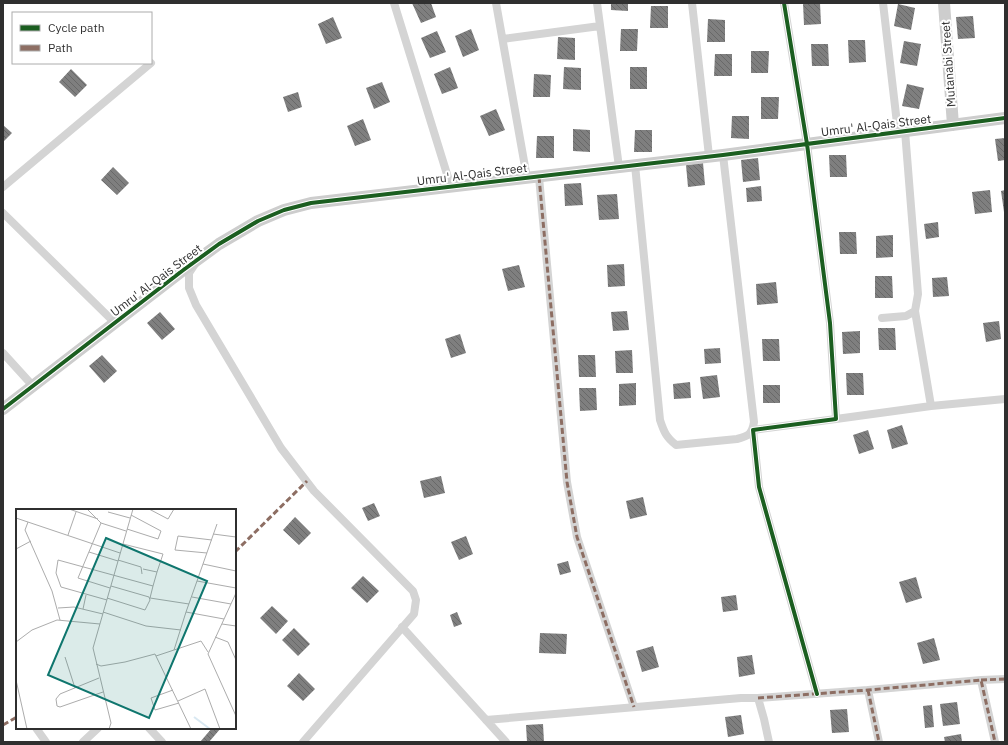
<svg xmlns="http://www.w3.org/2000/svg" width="1008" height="745" font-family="'IBM Plex Sans',sans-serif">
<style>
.building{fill:url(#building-back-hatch)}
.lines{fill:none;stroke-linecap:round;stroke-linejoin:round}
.street{stroke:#d4d4d4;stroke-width:8}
.secondary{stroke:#cdcdcd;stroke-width:12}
.quiet{stroke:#8d6e63;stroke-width:3;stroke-dasharray:6 3;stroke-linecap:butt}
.cycleway-casing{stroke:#fff;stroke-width:6}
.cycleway{stroke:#1b5e20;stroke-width:4}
.labels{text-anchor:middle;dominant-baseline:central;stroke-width:4;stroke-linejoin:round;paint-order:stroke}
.street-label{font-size:12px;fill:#2f2f2f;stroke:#fff}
.inset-river{fill:none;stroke:#d9e8f2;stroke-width:2}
.inset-road{fill:none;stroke:#acacac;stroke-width:1}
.view{fill:#0f766e;fill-opacity:0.15;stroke:#0f766e;stroke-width:2}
.inset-edge{fill:none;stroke:#2f2f2f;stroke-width:2}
</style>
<defs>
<pattern id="building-back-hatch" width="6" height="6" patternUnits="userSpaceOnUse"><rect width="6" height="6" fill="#7f7f7f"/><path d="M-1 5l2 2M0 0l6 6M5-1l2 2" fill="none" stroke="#686868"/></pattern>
</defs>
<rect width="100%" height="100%" fill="#fff"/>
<path class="building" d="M412,3H431L436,17L421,23Z
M611,3H628V11L611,10Z
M803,3H820L821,24L804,25Z
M898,4L915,8L911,30L894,26Z
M651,6H668V28H650Z
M973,16L975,38L958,39L956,17Z
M333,17L342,38L326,44L318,24Z
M708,19L725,20V42H707Z
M471,29L479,50L463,57L455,36Z
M621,29H638L637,51H620Z
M437,31L446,52L430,58L421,38Z
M558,37L575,38V60L557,59Z
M848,40H865L866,62L849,63Z
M904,41L921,44L917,66L900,63Z
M811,44H828L829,66H812Z
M751,51H769L768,73H751Z
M715,54H732V76H714Z
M450,67L458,88L442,94L434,74Z
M564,67L581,68V90L563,89Z
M630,67H647V89H630Z
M71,69L87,85L75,97L59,82Z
M534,74L551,75L550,97H533Z
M382,82L390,102L374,109L366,88Z
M907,84L924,88L919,109L902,106Z
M298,92L302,107L288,112L283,97Z
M761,97H779L778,119H761Z
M496,109L505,130L489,136L480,116Z
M732,116H749V139L731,138Z
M363,119L371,140L355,146L347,126Z
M3,125L12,133L3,142Z
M573,129L590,130V152L573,151Z
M635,130H652V152H634Z
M537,136H554V158H536Z
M1005,138V160L998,161L995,139Z
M829,155H846L847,177H830Z
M758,158L760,180L743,182L741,160Z
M703,163L705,185L688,187L686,165Z
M113,167L129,183L117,195L101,180Z
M581,183L583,205L565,206L564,184Z
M761,186L762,201L747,202L746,188Z
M990,190L992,212L975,214L972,192Z
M1005,190V212H1004L1001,191Z
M617,194L619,219L599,220L597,195Z
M938,222L939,237L926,239L924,224Z
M839,232H856L857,254H840Z
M893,235V257L876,258V236Z
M624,264L625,286L608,287L607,265Z
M519,265L525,287L508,291L502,269Z
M875,276H892L893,298H875Z
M947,277L949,296L933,297L932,278Z
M776,282L778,303L757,305L756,284Z
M627,311L629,330L613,331L611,312Z
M160,312L175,329L162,340L147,323Z
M999,321L1001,339L986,342L983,323Z
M878,328H895L896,350H879Z
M860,331V353L843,354L842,332Z
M460,334L466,353L451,358L445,339Z
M762,339H779L780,361H763Z
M720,348L721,363L705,364L704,349Z
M632,350L633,373H616L615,351Z
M102,355L117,371L104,383L89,366Z
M578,355H595L596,377H579Z
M846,373H863L864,395H847Z
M717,375L720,397L703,399L700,377Z
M690,382L691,398L674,399L673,384Z
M636,383V405L619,406V384Z
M763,385H780V403H763Z
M579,388H596L597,410L580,411Z
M902,425L908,444L892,449L887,430Z
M868,430L874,449L859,454L853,435Z
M441,476L445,493L424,498L420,481Z
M643,497L647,515L630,519L626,501Z
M374,503L380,516L368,521L362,508Z
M295,517L311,533L299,545L283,530Z
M466,536L473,554L459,560L451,542Z
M568,561L571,572L560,575L557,564Z
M363,576L379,591L367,603L351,588Z
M916,577L922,598L906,603L899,582Z
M736,595L738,610L723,612L721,597Z
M272,606L288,621L276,634L260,618Z
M457,612L462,624L454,627L450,615Z
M294,628L310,644L298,656L282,640Z
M540,633L567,634L566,654L539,653Z
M934,638L940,660L923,664L917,643Z
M653,646L659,667L642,672L636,651Z
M752,655L755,674L739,677L737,657Z
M299,673L315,689L303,701L287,686Z
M957,702L960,724L943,726L940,704Z
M932,705L934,727L925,728L923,706Z
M847,709L849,732L832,733L830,710Z
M741,715L744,734L728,737L725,717Z
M543,724L544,742H527L526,725Z
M212,728H221L209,742H200Z
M961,734L962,742H945L944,737Z"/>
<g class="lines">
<path class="street" d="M394,3L451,187
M496,3L527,178
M597,3L619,167
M692,3L709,156
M784,3L807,144L830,323L836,419L753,430L759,487L817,694
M883,3L898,132
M503,39L600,26
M635,165L660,420C664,432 666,437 676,445L737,439C749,436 752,434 754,422L723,155
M539,177L567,482L577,537L634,707
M3,187L151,63
M3,213L115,323
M195,264L189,273V288L196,305L281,448L314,491L413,591L416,600L414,614L303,742
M882,318L906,316L915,311L918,294L905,131
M3,353L33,386
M931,406L1005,399
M836,419L931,406L915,311
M402,627L506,742
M981,680L1005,679
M868,690L879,742
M758,698L868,690L981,680L995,742
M486,720L741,698H758L764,719L769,742
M36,728L46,742
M149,728L162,742
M83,742L98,728"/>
<path class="secondary" d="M944,3L953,125
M3,409L182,271L219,244L258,221L284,210L311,203L723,155L1005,118"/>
<path class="quiet" d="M539,177L567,482L577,537L634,707
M235,552L307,481
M981,680L1005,679
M868,690L879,742
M758,698L868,690L981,680L995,742
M3,725L17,717"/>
<g class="cycleway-casing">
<path id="cycleway" d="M784,3L807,144L830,323L836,419L753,430L759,487L817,694
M3,409L182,271L219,244L258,221L284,210L311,203L723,155L1005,118"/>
</g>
<use href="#cycleway" class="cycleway"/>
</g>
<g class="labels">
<g class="street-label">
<text transform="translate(948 64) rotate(-94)">Mutanabi Street</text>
<text transform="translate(876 125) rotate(-7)">Umru' Al-Qais Street</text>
<text transform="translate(472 174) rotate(-7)">Umru' Al-Qais Street</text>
<text transform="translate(156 280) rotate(-37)">Umru' Al-Qais Street</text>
</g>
</g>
<g transform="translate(16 509)">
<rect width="220" height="220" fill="#fff"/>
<path class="inset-river" d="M178,208L194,220"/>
<path class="inset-road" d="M53,0L82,10M71,0L85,14L110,22M133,0L152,10L158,0M92,3L114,9M0,9L104,44M12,13L9,21L36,82L44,111M85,14L62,69L94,79M111,20L142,30L145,22L115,6M197,25L220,28M52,26L60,3M107,35L147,45L141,63M0,40L15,32M73,43L102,52M191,44L159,41L162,27L196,31M102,51L125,58L126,65M187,55L220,62M127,60L141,63L137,77M181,72L201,15M220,84L192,145L220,207M176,88L215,95M91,89L129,101L134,91L133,88L95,77M91,91L45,78L40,64L42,51L137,77L134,89L173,95M42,99L58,98L87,105M67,100L70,86M87,103L130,117L165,121M170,103L181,72L220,79M206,115L220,117M199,128L212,133L220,151M0,133L16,121L41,111L84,115M158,141L170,103L208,110M140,147L185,132L192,143M49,148L59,179M80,155L85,157L109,153L139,145L175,220M83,169L44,185L40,190L41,197L44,198L87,183M0,171L11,220M157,181L135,189L139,201L163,194M162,192L189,180L204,220M93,220L95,214L77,139L117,0"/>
<path class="view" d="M90,29L191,72L133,209L32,166Z"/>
<rect width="220" height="220" class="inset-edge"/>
</g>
<rect width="1008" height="745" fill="none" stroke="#2f2f2f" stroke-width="8"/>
<rect x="12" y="12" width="140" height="52" fill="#ffffff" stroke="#acacac"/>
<rect x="20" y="25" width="20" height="6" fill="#1b5e20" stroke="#acacac"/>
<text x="48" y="32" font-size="12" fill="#2f2f2f">Cycle path</text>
<rect x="20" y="45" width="20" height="6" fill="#8d6e63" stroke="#acacac"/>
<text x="48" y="52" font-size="12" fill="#2f2f2f">Path</text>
</svg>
